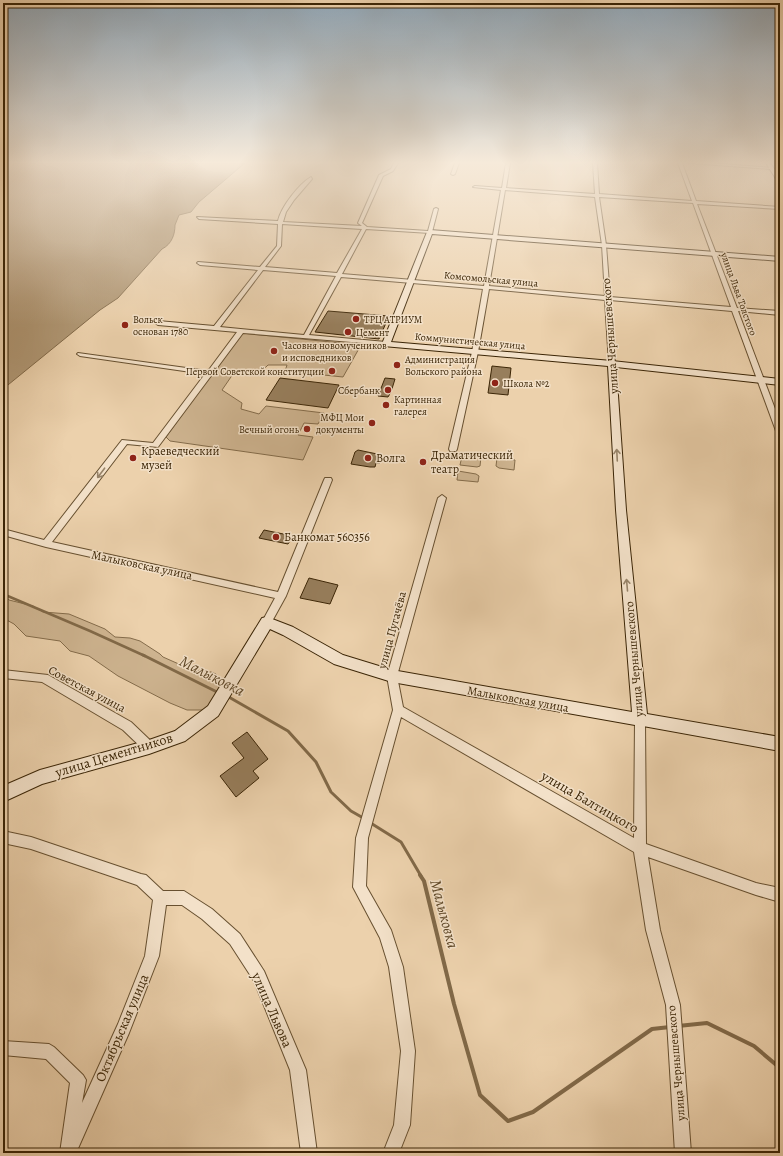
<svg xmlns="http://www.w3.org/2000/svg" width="783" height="1156" font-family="Alegreya,serif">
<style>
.green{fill:#ceb490;stroke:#846c4b}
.water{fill:#b09774;stroke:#816948}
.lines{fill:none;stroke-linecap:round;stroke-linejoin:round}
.stream-far2{stroke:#816948;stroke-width:2.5}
.stream-far1{stroke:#816948;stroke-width:3}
.stream{stroke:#816948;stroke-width:4}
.building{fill:#977e5c;stroke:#3b2506}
.street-casing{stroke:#675030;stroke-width:2}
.secondary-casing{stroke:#3b2506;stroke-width:2}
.street{fill:#f3e1c9;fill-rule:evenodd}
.secondary{fill:#f3e1c9;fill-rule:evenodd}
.oneway{stroke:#978368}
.poi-dot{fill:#8f2418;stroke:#f3e1c9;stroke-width:1.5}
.labels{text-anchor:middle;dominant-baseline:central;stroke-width:3;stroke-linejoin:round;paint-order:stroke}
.far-street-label{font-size:10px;fill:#3b2506;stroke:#f3e1c9}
.far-poi-label{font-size:10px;fill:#3b2506;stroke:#f3e1c9;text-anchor:start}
.street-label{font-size:12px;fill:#3b2506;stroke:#f3e1c9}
.poi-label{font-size:12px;fill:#3b2506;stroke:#f3e1c9;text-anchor:start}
.near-street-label{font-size:14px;fill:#3b2506;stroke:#f3e1c9}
.near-water-label{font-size:16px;font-style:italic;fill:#5e4727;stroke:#f3e1c9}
</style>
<rect width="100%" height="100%" fill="#ecd1ac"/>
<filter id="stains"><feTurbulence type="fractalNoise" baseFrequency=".005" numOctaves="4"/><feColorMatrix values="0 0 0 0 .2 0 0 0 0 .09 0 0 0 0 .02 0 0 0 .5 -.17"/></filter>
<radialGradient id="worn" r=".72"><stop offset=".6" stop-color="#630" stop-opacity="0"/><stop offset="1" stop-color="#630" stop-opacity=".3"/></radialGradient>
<path class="green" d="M241,333L361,345L343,377L285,371L287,365H268L263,370L233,374L222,390L242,403L241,409L259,414L266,406L324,413L318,424L304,423L298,435L313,437L303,460L170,441L166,437Z
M470,455L481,457L480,466L477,467L460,465L462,456L469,457Z
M497,458L515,460L514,470L499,468L496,466Z
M458,471L476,474L479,476L478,482L457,480Z
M3,584L4,594L9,600L33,606L43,612L69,614L105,629L115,637L130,638L140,641L160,654L163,657L190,669L211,672L216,674L222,687L209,707L203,710H187L170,703L118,676L89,656L70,651L60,641L26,636L14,624L3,618Z"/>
<path class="water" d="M3,163H245L199,202L191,212L179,215C178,218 176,222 175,225C175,234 172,244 162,249L118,298L100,310L3,389Z"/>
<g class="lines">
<path class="stream-far2" d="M3,594L90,631L145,656"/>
<path class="stream-far1" d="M143,655L219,693
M227,696L288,731L316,762L331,792L351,811L365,819
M369,822L401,842L421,876"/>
<path class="stream" d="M420,875L424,881L454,1004L480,1095L508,1121L533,1112L652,1029L670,1027
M678,1026L707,1023L754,1046L780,1068"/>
</g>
<path class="building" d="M328,311L389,316L379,339L315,332Z
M492,366L511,368L508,395L488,393Z
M280,378L339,385L328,408L266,400Z
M385,378L395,379L391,392L388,397L378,396Z
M358,450L382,455L380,463H376L375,467H370L351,464L355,452Z
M264,530L293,536L288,544L259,538Z
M309,578L338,585L330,604L300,598Z
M247,732L268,759L253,771L259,778L236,797L220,776L244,758L232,743Z"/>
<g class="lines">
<g class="street-casing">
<path id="street" d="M394,163H398L393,171L383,176L362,223L367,227L428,231L434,209L436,208L438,209L432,232L430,233L366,229L342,274L484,286L501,190L473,187L475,186L502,188L506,163H510L506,188L595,194L593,163H597L599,194L692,201L678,163H682L696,201L780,207V209L697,204L737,308L780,311V315L738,311L780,422V433L776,431L732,311L610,300L615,364L612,366L609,364L605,300L489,289L478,352L457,449L456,451H450L449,449L472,352L483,289L341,277L309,335L386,342L388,343V345L243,333L158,447L127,444L52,542L278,592L324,480L325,478H331L332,480L286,596L270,625H264L262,622L275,598L46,547L3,535V529L44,540L122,440L153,443L205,374L80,356L77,354L78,353L208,371L237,332L158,325L155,323L158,321L214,326L258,270L200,265L197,263L198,262L260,267L277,246L278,224L199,219L197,217L278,221C281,207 299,184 311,177L312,179L294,200L286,212L283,222L362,226L358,223L379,175L391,169ZM505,190L595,197L602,245L605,296L489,286ZM599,197L693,203L731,307L610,297L606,245ZM282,224L362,229L337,273L265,267L281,246ZM263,270L336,276L304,335L220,327Z
M455,163H459L455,174L453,175L451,174Z
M689,163H709L773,168L771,169Z
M442,495L446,498L397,676L403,707L634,838L635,721L636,718L640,716L644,718L645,721L646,844L756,883L780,888V902L756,895L648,857L660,930L680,1005L691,1153H675L666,1005L646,930L634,852L401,717L368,838L366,886L391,930L403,967L415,1051L410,1125L399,1153H383L394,1125L401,1051L389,967L380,938L353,887L356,838L393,710L387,676L438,498Z
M3,670L48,675L131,722L153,743L155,747L153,751L149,752L145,751L123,730L42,682L3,678Z
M3,831L31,837L141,874L146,875L163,891H184L212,909L240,934L264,971L306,1070L317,1153H301L290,1070L254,981L230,944L202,919L182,905H166L159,956L129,1033L76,1153H60L70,1083L46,1059L3,1055V1041L49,1044L54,1047L83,1075L86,1080L82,1103L118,1024L145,956L153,900L137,885L31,849L3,843Z"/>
</g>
<g class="secondary-casing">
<path id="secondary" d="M766,163H770L780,177V183L778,182Z
M430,230L780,257V261L432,234L391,342L612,361L780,379V385L616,367L626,510L647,714L780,737V751L643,726L640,728L635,725L392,682L334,664L283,635L270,629L218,716L185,741L149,754L42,784L3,802V786L40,770L149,740L175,731L208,706L262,618L267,617L293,627L343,655L392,670L632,712L616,510L608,366L383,346L382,344L427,232Z"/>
</g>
<use href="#street" class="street"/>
<use href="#secondary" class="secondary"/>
</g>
<defs><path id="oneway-shaft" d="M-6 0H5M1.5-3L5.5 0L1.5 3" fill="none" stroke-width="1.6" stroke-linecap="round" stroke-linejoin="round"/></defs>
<g class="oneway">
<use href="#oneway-shaft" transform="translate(617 455) rotate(-93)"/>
<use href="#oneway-shaft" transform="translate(101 473) rotate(127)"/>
<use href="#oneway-shaft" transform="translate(627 585) rotate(-95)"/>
</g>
<linearGradient id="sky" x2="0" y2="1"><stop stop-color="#91a8ba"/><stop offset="0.5" stop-color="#f6eada"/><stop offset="1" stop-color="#f6eada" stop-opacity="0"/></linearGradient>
<rect width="783" height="325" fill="url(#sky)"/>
<g class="poi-dot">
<circle cx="356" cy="319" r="4"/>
<circle cx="125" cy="325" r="4"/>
<circle cx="348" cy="332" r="4"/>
<circle cx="274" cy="351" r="4"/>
<circle cx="397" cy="365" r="4"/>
<circle cx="332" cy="371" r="4"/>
<circle cx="495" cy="383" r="4"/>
<circle cx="388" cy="390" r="4"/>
<circle cx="386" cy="405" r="4"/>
<circle cx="372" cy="423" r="4"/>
<circle cx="307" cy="429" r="4"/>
<circle cx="133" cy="458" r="4"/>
<circle cx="368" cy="458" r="4"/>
<circle cx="423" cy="462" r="4"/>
<circle cx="276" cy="537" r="4"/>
</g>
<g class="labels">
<g class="far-street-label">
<text transform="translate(491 279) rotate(5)">Комсомольская улица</text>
<text transform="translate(739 294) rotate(70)">улица Льва Толстого</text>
<text transform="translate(470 341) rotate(5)">Коммунистическая улица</text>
</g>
<g class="far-poi-label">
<text x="133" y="319">Вольск<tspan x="133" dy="12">основан 1780</tspan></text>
<text x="364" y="319">ТРЦ АТРИУМ</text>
<text x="356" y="332">Цемент</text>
<text x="282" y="345">Часовня новомучеников<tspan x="282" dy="12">и исповедников</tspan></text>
<text x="405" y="359">Администрация<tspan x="405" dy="12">Вольского района</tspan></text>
<text x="324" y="371" text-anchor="end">Первой Советской конституции</text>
<text x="503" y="383">Школа №2</text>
<text x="380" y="390" text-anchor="end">Сбербанк</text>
<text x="394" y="399">Картинная<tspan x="394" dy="12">галерея</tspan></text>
<text x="364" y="417" text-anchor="end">МФЦ Мои<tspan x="364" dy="12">документы</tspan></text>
<text x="299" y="429" text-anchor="end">Вечный огонь</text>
</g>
<g class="street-label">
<text transform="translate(610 336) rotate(-94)">улица Чернышевского</text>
<text transform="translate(142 565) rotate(12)">Малыковская улица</text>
<text transform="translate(392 630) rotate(-75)">улица Пугачёва</text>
<text transform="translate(634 659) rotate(-95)">улица Чернышевского</text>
<text transform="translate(87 689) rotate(28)">Советская улица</text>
<text transform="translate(518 699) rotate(10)">Малыковская улица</text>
<text transform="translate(676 1063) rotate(-95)">улица Чернышевского</text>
</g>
<g class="poi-label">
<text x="141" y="451">Краеведческий<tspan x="141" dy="14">музей</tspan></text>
<text x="431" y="455">Драматический<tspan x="431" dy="14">театр</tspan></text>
<text x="376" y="458">Волга</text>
<text x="284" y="537">Банкомат 560356</text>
</g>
<g class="near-street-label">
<text transform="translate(114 755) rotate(-17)">улица Цементников</text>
<text transform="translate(590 802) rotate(30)">улица Балтицкого</text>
<text transform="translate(272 1010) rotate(66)">улица Львова</text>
<text transform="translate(122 1028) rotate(-67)">Октябрьская улица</text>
</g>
<g class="near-water-label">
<text transform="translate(212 676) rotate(27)">Малыковка</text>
<text transform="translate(444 914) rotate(75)">Малыковка</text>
</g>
</g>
<rect width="783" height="1156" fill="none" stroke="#ecd1ac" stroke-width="16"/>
<rect x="4" y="4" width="775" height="1148" fill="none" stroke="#3b2506" stroke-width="2"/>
<rect x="8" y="8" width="767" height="1140" fill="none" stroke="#3b2506"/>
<rect width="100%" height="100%" filter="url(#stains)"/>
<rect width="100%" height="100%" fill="url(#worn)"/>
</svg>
